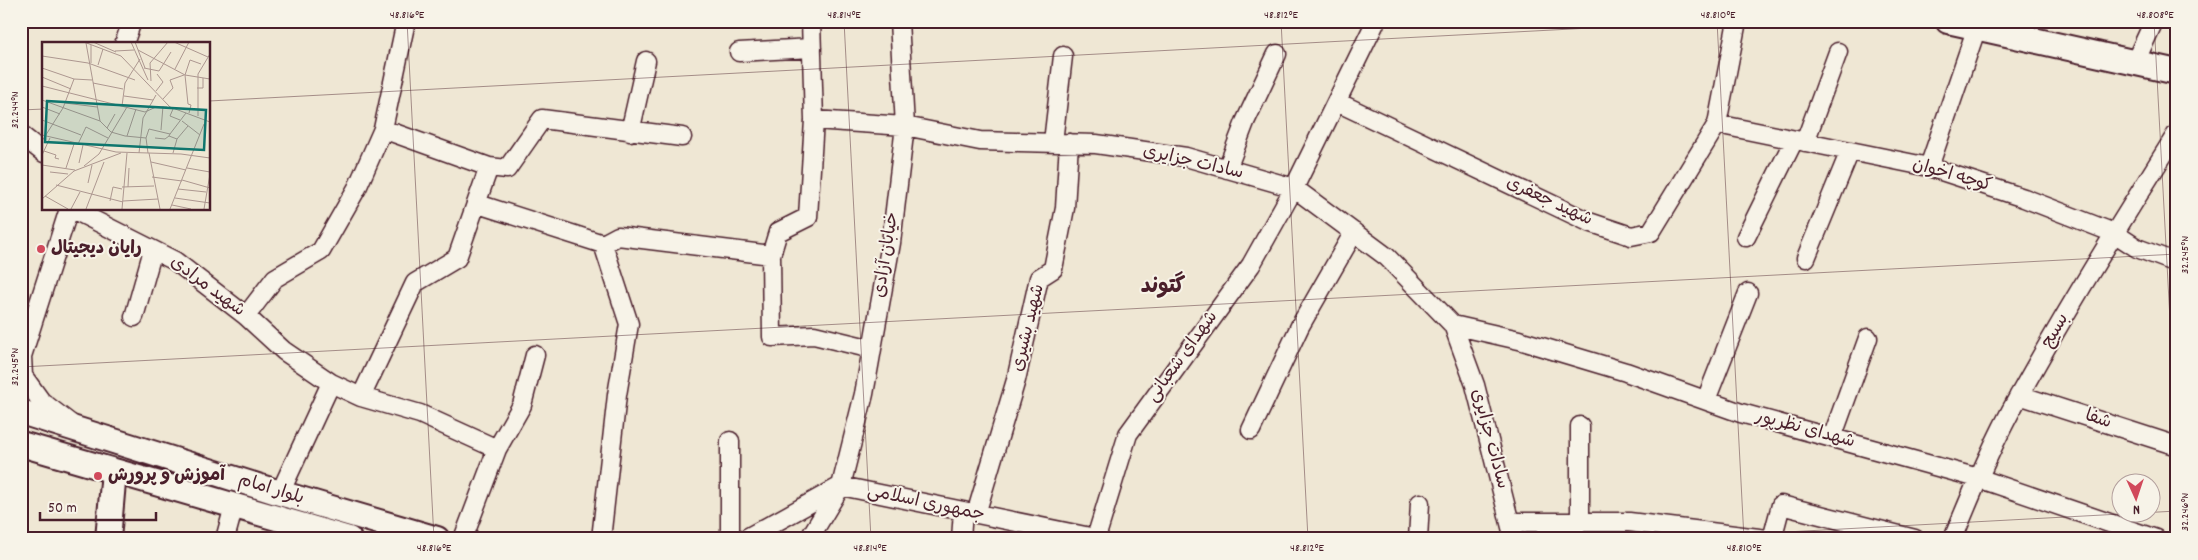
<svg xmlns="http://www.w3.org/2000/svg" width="2198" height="560" font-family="Dekko,'Playpen Sans Arabic',sans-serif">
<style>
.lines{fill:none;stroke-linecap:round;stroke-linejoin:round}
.street-casing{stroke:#4a1f2b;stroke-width:21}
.secondary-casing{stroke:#4a1f2b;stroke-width:28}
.street{stroke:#f7f3e8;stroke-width:18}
.secondary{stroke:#f7f3e8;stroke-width:24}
.ticks{fill:none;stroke:#4a1f2b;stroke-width:1;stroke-opacity:0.45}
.poi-dot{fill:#d1495b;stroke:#f7f3e8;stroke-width:2}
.labels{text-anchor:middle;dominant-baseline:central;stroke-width:4;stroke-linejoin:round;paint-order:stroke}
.street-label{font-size:18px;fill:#4a1f2b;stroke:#f7f3e8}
.poi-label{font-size:18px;font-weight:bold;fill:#4a1f2b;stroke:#f7f3e8;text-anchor:start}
.district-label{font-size:22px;font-weight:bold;fill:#4a1f2b;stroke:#f7f3e8}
.inset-road{fill:none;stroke:#ad9790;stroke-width:1}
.view{fill:#0f766e;fill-opacity:0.15;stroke:#0f766e;stroke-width:2.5}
.inset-edge{fill:none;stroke:#4a1f2b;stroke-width:2.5}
.neatline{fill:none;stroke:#4a1f2b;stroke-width:2}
.ticks-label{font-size:12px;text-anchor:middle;fill:#4a1f2b}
</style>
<rect width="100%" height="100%" fill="#efe7d4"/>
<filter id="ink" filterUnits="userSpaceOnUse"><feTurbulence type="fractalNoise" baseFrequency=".02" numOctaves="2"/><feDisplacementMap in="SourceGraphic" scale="10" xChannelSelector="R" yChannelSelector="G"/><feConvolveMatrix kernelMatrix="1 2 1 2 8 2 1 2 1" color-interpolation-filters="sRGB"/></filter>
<g filter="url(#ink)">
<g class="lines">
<g class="street-casing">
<path id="street" d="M811,21L814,120
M2022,37L2028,21
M124,44L132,21
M739,52L812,48
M2135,62L2154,21
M1337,102L1589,222L1631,236L1651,232L1717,124L1737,21
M1717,124L1929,167L2024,198L2114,233L2137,248L2177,263
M630,132L646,61
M21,135L44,153
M1053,142L1063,56
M1805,142L1838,52
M489,167L507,169L542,119L682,137
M1929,167L1977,27
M1227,169L1245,122L1277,54
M478,204L603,244L618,236L771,255
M69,209L22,356L23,376L41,401L71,424
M72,209L175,261L246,316L284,351L331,383
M1746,237L1794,140
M1806,258L1850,151
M246,316L275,278L321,251L357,188L383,129
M134,317L153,250
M1453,325L1519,340L1626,372L1741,413L1978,478L2156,539
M872,349L814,335L772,337L771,255L778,232L808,217L814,120L905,126L980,141L1096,144L1186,157L1294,188L1387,257L1453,325L1475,385L1514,539
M2019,395L2177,446
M361,397L420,414L497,449L463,539
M1706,400L1748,293
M1580,426V522
M1251,430L1300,326L1354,232
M1832,438L1868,338
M730,441V539
M497,449L522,405L535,355
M280,493L331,383L361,397L415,283L457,258L489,167L383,129L406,21
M976,514L1016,380L1039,278L1053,269L1065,208L1069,143
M1510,522H1629L1767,539
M1096,538L1128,434L1251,265L1294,188L1376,21
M225,539L234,506
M601,539L617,395L629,324L603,244
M745,539L841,486L1100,539
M809,539L841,486L864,394L872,349L891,243L905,126L899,21
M961,539L963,511
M1418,539L1420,503
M1772,539L1781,505L1915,539
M1953,539C1973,490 1994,440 2020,394C2069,305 2123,219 2177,133"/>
</g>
<g class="secondary-casing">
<path id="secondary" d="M1948,21L2177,72
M21,412L280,493L437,539
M21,444L349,539
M108,539L114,471"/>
</g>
<use href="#street" class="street"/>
<use href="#secondary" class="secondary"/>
</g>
</g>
<path class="ticks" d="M407,21L434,539M844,21L871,539M1281,21L1308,539M1717,21L1744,539M2154,21L2177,451M209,101L1723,21M21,110L44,109M21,367L2177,254M1656,539L2177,511"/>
<g class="poi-dot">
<circle cx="41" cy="249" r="5"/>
<circle cx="98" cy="476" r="5"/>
</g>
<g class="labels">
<g class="street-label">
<text transform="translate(1193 163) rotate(13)">سادات جزایری</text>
<text transform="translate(1952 176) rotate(16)">کوچه اخوان</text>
<text transform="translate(1549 202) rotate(25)">شهید جعفری</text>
<text transform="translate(887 255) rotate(-81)">خیابان آزادی</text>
<text transform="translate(207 287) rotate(37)">شهید مرادی</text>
<text transform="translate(1029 328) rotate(-76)">شهید بشیری</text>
<text transform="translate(2056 331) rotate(-60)">بسیج</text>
<text transform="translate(1183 357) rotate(-54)">شهدای شعبانی</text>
<text transform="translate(2098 420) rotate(18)">شفا</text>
<text transform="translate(1805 430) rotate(15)">شهدای نظرپور</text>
<text transform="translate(1489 439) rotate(75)">سادات جزایری</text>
<text transform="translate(271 490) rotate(17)">بلوار امام</text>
<text transform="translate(926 504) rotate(12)">جمهوری اسلامی</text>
</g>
<g class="poi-label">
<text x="51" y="249">رایان دیجیتال</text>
<text x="108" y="476">آموزش و پرورش</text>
</g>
<g class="district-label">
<text x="1163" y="287">گتوند</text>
</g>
</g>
<g transform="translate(42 42)">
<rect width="168" height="168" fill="#efe7d4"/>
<path class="inset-road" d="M42,0L79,14L128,65L168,80M51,0L74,10M89,0L106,38M93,0L103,26M132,0L166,15M44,1L58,79L69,90L83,94L104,96L107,87M49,3V21M96,8L143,33L168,37M73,9L92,8M0,14L46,21L93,38M56,23L61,7M0,26L32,37L50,38M102,26L117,29L129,10M133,27L147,0M0,35L29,47M109,39L108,21L126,0M51,41L81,47M0,44L103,70L114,65H125M155,46H161V36M114,49L121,40L115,32M82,54L111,58M121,57L131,46L128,38L142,33M0,58L58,79M23,61L55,65M80,64L83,41L98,17M0,65L18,72M131,67L128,74L138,78M147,71L149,63L146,62L143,33L148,18L159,22M156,74V32L168,12M0,78L39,93M140,79L158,93M65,86L73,72M107,87L128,92L127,94L135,97L131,111M119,88L121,64M128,92L144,71M0,93L74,110L139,112L168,116M85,94L94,67M104,96L106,111M113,96L123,97L127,94M135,97L146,84M0,99L21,66L32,37M36,102L44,85L66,96M2,109L14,113L13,116L17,117M97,111L101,76L114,53M107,111L118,167M0,113L8,96M109,120L144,128M37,121L41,103M0,123L33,128M42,124L57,112L85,65M24,126L32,102M145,126L168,130M8,130L26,132M110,135L140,139M140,138L168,146M46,141L50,123M14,143L81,160M80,145L112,144M86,145L87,126M136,147L164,150M3,154L26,167M133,156L168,161M0,157L32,129L79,111M68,159L71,145L80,147M81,159L116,157M130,163L149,167M29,167L38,150M44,167L62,120M80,167L85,111M128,167L162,82M162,167L168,132"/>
<path class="view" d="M5,59L164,68L162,108L3,100Z"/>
<rect width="168" height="168" class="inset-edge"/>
</g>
<rect width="2198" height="560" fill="none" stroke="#f7f3e8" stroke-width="55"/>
<g transform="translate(2136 498) rotate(177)"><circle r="24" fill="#f7f3e8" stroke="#b29e9c"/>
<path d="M0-4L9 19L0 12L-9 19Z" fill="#d1495b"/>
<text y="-8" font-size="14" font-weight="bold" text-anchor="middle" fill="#4a1f2b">N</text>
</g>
<path d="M40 512v8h116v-8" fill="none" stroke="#4a1f2b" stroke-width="2.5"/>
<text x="48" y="512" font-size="15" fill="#4a1f2b" stroke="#f7f3e8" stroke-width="4" paint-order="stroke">50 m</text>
<rect x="28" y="28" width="2142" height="504" class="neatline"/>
<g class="ticks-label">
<text x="407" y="18">48.816°E</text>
<text x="844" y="18">48.814°E</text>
<text x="1281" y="18">48.812°E</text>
<text x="1718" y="18">48.810°E</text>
<text x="2155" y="18">48.808°E</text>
<text transform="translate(14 110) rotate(-90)" y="4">32.244°N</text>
<text transform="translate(2184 255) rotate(-90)" y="4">32.245°N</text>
<text transform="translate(14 367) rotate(-90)" y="4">32.245°N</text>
<text transform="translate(2184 512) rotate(-90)" y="4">32.246°N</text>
<text x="434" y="551">48.816°E</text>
<text x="870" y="551">48.814°E</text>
<text x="1307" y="551">48.812°E</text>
<text x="1744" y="551">48.810°E</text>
</g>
</svg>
